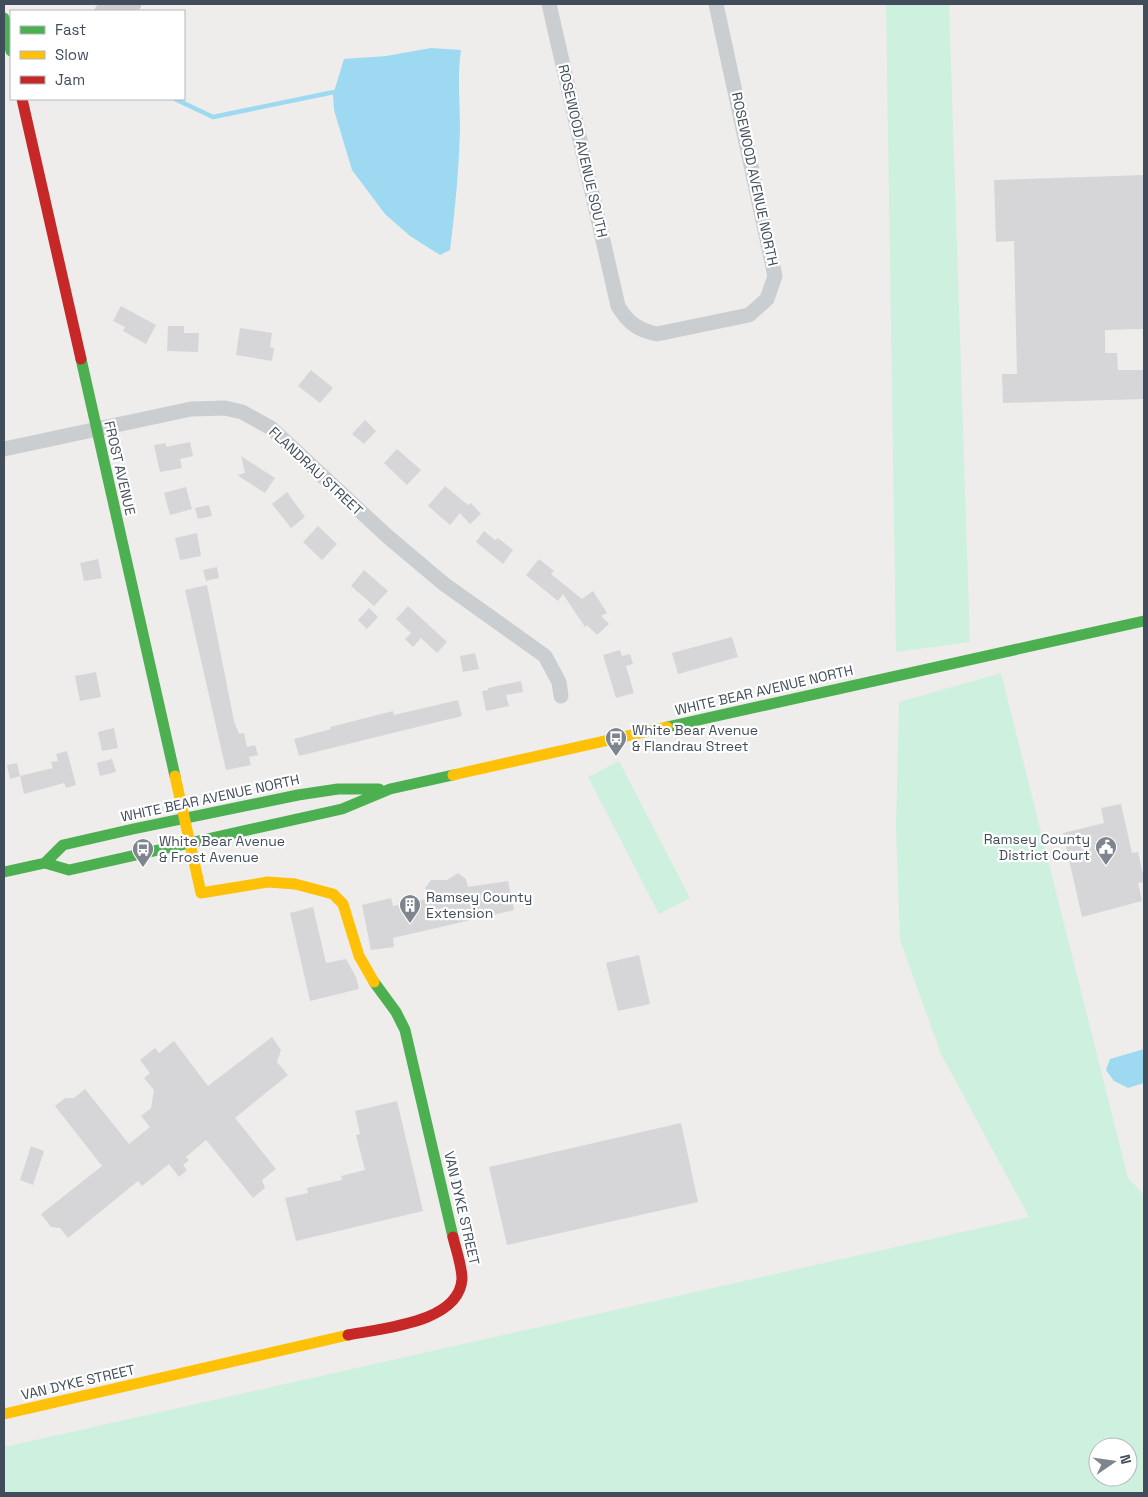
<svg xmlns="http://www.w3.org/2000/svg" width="1148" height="1497" font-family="'Space Grotesk',sans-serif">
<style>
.green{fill:#cef0de;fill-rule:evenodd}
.water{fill:#9ed9f2}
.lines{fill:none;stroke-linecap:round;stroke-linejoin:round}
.stream{stroke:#9ed9f2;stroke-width:4.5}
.building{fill:#d6d6d8}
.street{stroke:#caced1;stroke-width:15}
.fast{stroke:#4caf50;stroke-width:11}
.slow{stroke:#ffc107;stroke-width:11}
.jam{stroke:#c62828;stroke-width:11}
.labels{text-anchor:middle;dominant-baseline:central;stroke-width:4.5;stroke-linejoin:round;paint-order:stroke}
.street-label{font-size:14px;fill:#424d5b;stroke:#fff}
.poi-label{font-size:14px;fill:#424d5b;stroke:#fff;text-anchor:start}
</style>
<rect width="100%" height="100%" fill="#eeedec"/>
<path class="green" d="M886,4H949L970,642L896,652Z
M1001,673L1128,1178L1144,1195V1493H4V1447L1029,1217L941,1054L900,940L896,829L899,702ZM1098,1447H1128V1477H1098Z
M619,761L690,898L659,914L588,777Z"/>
<path class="water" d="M431,48L461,50C457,77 460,103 460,130C459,170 455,210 450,250L440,255L410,236L385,214L352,170L334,110L333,95L344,59L386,56Z
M1144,1049V1083L1128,1088L1114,1081L1106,1070L1110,1059Z"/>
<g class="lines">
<path class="stream" d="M175,99L213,117L334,92"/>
</g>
<path class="building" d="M1144,175V329L1105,330V353H1117L1118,370H1144V399L1003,403L1002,374H1017L1014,241L996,242L994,180Z
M121,306L156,325L146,344L123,331L125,327L113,321Z
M168,326H184V333H199L198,352L167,351Z
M240,328L272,333L270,347L274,348L272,361L236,355Z
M311,370L333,388L320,403L298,386Z
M365,420L376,431L364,444L352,434Z
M190,442L193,456L180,459L182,468L160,472L154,445L166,443V447Z
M397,449L421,470L407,485L384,463Z
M241,456L275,478L265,493L237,475L245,473Z
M445,486L468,505L471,503L481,514L470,524L460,513L450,525L428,506Z
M186,487L192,509L170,515L164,493Z
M287,492L305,517L291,528L272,504Z
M209,505L212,516L198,519L195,508Z
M318,526L337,544L322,560L303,542Z
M484,531L495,540L498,538L513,550L503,564L476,542Z
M197,533L201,556L180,560L175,538Z
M98,559L102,578L84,581L80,563Z
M539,559L554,571L551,574L582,599L593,591L607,613L601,616L609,624L597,635L587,625L585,627L563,594L558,601L526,575Z
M217,567L219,578L206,581L203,570Z
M364,570L388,591L374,606L351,586Z
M207,585L234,721L239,734L244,733L247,747L255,745L258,755L249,757L251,765L226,770L185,590Z
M408,606L447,642L437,653L421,638L413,647L405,639L411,633L396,619Z
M369,608L378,617L367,629L358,620Z
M732,637L738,657L678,674L672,653Z
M620,650L622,656L630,654L633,664L626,666L634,693L616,698L603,655Z
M475,653L479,669L463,672L460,656Z
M96,672L101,697L80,701L75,676Z
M521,681L523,692L506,695L509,706L486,711L482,691L488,690V688Z
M458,700L462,716L299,756L294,739L331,729L330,727L393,711L394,715Z
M114,728L118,748L102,751L98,732Z
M67,751L76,785L66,788L64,783L24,794L20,776L10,779L7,765L17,763L20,776L53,768L51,762L58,761L56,754Z
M112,759L116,772L100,776L97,763Z
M1121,804L1132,853L1138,852L1144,879V882L1138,883L1142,901L1082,917L1063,833L1104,823L1101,808Z
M458,873L466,879L468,887L508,881L514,910L393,938L394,947L371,950L362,905L391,898L393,906L431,898L425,888L431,880H447Z
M313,907L326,963L346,959L356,977L359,989L310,1001L290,913Z
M639,955L650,1004L618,1011L606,963Z
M272,1037L281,1050L277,1062L288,1075L235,1118L276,1169L262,1180L265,1188L253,1198L206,1140L186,1157L189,1160L183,1165L187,1170L179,1177L169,1164L142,1186L138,1181L68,1238L60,1228L51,1227L41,1214L102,1166L55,1106L65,1098H74L85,1089L129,1144L150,1127L141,1116L151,1108L154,1090L144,1078L150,1073L140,1060L155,1048L159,1053L174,1041L208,1086Z
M397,1101L423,1211L296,1241L285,1198L308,1193L307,1188L342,1180L341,1176L365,1170L356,1135L360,1134L355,1111Z
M681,1123L698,1202L507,1245L489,1167Z
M31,1146L44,1151L33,1185L20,1180Z"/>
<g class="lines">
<path class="street" d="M549,4L618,306C628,323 638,330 657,334L749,315L767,299L775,276L716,4
M102,11L134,4
M4,449L191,409L225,408L242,412L271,428L387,536L444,584L545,656L559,682L561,696"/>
<path class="fast" d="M4,18L11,51
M81,359L175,776
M667,727L1144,621
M45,863L69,870L342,809L390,789L453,775
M4,872L45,863L63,845L133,829L298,795L338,789H379
M374,982L396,1012L405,1030L453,1237"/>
<path class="slow" d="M453,775L667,727
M175,776L201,893L268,882L295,884L333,894L343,904L359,956L374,982
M4,1414L348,1335"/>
<path class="jam" d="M22,99L81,359
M348,1335C382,1328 459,1323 462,1279C462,1266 456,1250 453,1237"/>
</g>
<defs>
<g id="bus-pin" transform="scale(1.125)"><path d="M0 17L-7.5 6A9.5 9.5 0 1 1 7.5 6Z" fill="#7e858e" stroke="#fff"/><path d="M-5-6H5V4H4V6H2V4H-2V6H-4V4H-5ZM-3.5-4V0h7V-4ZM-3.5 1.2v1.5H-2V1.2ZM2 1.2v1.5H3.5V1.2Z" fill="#fff"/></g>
<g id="civic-pin" transform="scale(1.125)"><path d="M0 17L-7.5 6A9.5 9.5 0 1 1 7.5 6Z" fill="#7e858e" stroke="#fff"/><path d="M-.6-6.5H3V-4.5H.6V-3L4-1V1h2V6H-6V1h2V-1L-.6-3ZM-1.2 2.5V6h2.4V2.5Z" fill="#fff"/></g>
<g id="building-pin" transform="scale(1.125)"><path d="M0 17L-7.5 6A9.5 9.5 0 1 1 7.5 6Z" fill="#7e858e" stroke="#fff"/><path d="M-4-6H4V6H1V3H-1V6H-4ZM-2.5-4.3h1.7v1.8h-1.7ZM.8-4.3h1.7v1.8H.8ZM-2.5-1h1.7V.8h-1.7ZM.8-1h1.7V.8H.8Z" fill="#fff"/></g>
</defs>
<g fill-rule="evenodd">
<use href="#bus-pin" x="616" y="738"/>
<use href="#civic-pin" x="1106" y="847"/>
<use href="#bus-pin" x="143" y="849"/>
<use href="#building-pin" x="410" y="905"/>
</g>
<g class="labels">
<g class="street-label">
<text transform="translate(583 151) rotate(77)">ROSEWOOD AVENUE SOUTH</text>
<text transform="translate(755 179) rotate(78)">ROSEWOOD AVENUE NORTH</text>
<text transform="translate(120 468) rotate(77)">FROST AVENUE</text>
<text transform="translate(316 471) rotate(43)">FLANDRAU STREET</text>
<text transform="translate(764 690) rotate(-13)">WHITE BEAR AVENUE NORTH</text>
<text transform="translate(210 798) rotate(-12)">WHITE BEAR AVENUE NORTH</text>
<text transform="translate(462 1208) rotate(77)">VAN DYKE STREET</text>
<text transform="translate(78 1382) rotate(-13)">VAN DYKE STREET</text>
</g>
<g class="poi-label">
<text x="632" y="730">White Bear Avenue<tspan x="632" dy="16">&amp; Flandrau Street</tspan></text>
<text x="1090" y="839" text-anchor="end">Ramsey County<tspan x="1090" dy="16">District Court</tspan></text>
<text x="159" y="841">White Bear Avenue<tspan x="159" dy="16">&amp; Frost Avenue</tspan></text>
<text x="426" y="897">Ramsey County<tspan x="426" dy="16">Extension</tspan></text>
</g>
</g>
<rect width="1148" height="1497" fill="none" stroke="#424d5b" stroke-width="10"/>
<rect x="10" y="10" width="175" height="90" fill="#ffffff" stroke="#b3b8bd"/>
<rect x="20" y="26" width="25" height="8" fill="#4caf50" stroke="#b3b8bd"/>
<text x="55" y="35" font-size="15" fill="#424d5b">Fast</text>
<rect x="20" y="51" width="25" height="8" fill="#ffc107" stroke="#b3b8bd"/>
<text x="55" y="60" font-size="15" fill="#424d5b">Slow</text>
<rect x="20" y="76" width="25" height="8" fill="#c62828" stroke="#b3b8bd"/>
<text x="55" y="85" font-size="15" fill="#424d5b">Jam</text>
<g transform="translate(1113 1462) rotate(77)"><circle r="24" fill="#ffffff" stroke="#b3b8bd"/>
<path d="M0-4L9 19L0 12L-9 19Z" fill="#7e858e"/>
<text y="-8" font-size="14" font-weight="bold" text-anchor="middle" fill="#424d5b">N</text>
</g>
</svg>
